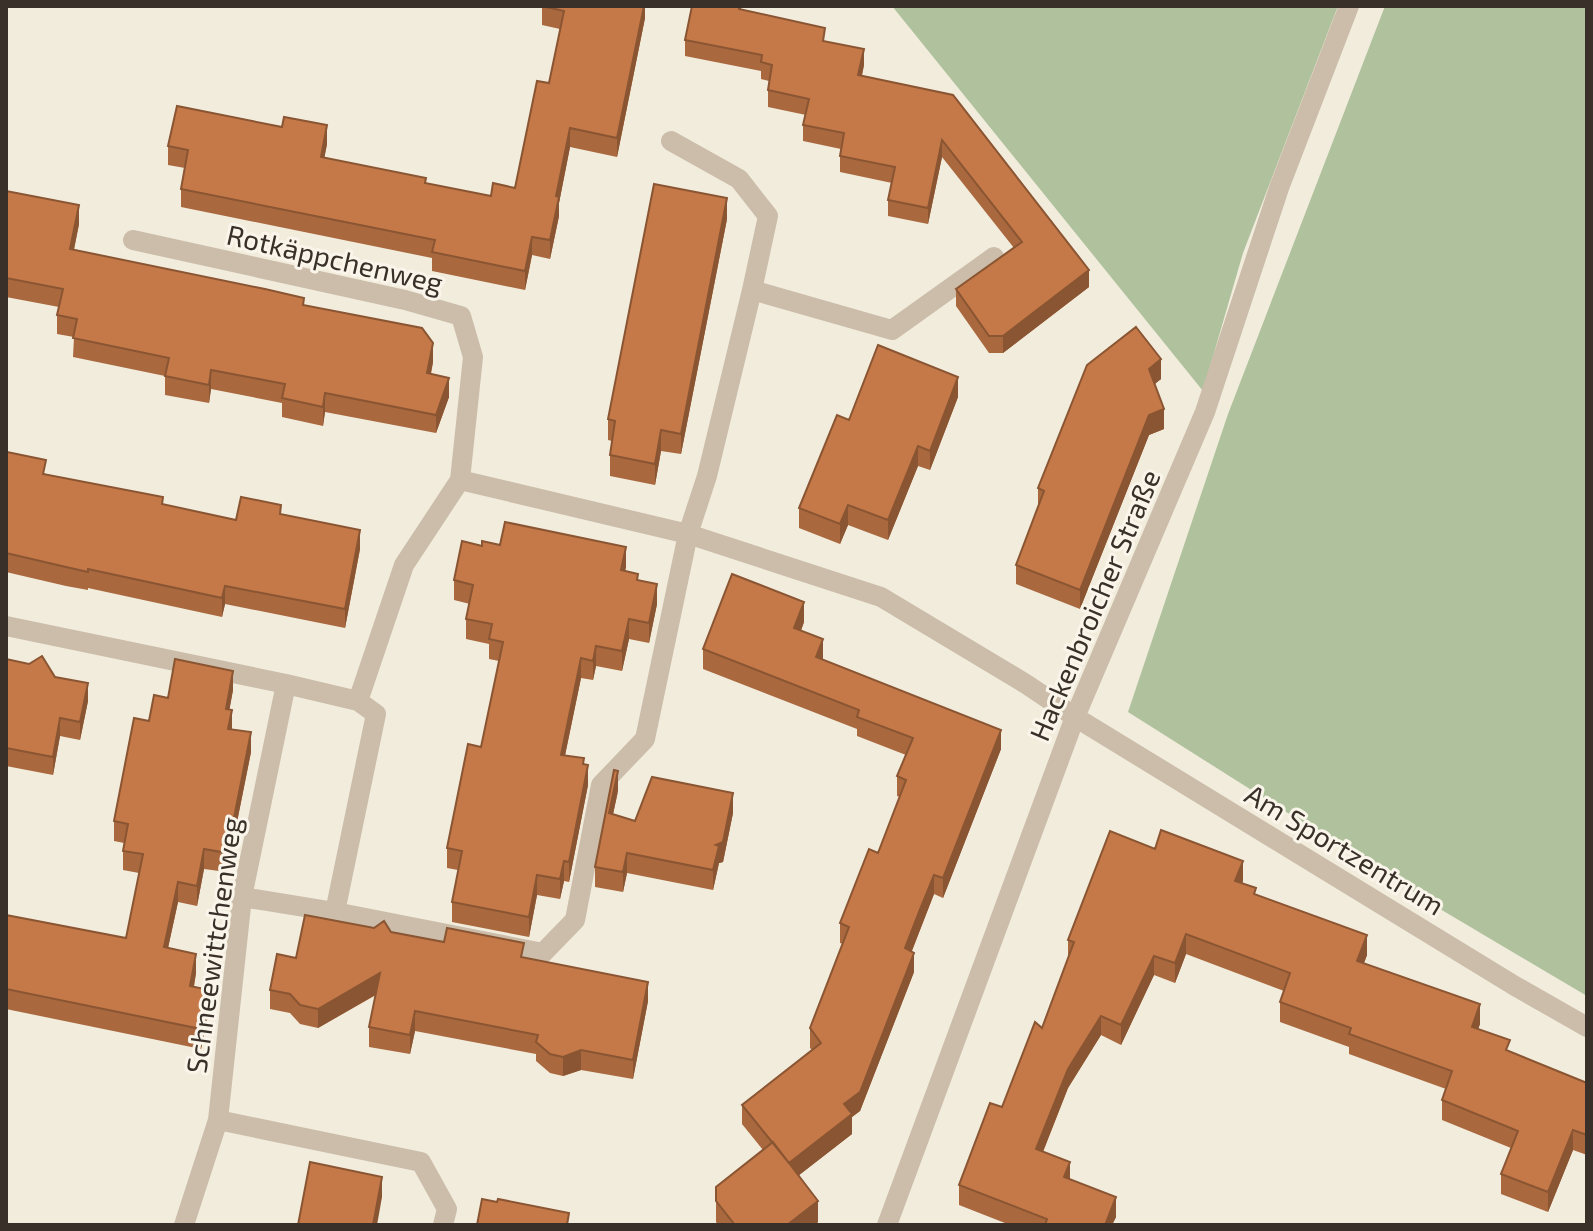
<svg xmlns="http://www.w3.org/2000/svg" width="1593" height="1231" font-family="'Exo 2',sans-serif">
<style>
.green{fill:#b0c29d}
.lines{fill:none;stroke-linecap:round;stroke-linejoin:round}
.street{stroke:#cbbda9;stroke-width:20}
.wall{fill:#a9683e}
.shaded-wall{fill:#8a5532}
.building{fill:#c57948;stroke:#8a5532;stroke-width:2}
.labels{text-anchor:middle;dominant-baseline:central;stroke-width:6;stroke-linejoin:round;paint-order:stroke}
.street-label{font-size:28px;fill:#383029;stroke:#faf5ea}
</style>
<rect width="100%" height="100%" fill="#f2ecdd"/>
<path class="green" d="M892,6H1338L1243,253L1203,391Z
M1385,6H1587V996L1435,906L1128,712L1228,414Z"/>
<g class="lines">
<path class="street" d="M133,240L405,300L461,316L473,357L460,480L688,534L881,597L1026,684L1075,717L1515,986L1587,1027
M752,290L892,330L994,257
M6,626L286,684
M242,897L335,912L543,953L575,920L601,785L645,739L688,534L707,476L752,290L768,216L739,179L671,141
M335,912L376,714L358,701
M218,1120L421,1162L447,1209L443,1225
M184,1225L218,1120L242,897L286,684L358,701L404,565L460,480
M887,1225L1075,717L1205,412L1279,188L1349,6"/>
</g>
<path class="wall" d="M542,6H645V18L617,157L570,147L559,203V216L550,259L532,255L525,290L432,271V258L181,207V189L185,168L168,165V146L282,127L327,144L324,158L426,183L491,196L515,188L549,83L560,29L542,25Z
M741,6V10L825,41L864,65L862,76L953,95L1089,287L1003,353H989L956,306V289L1014,248L942,157L928,224L888,216V200L892,183L840,172V156L841,149L803,141V125L806,115L768,107V90L769,81L761,79V71L685,56V40Z
M6,191L79,224L74,250L304,305L433,362L431,374L449,397L436,433L325,412L323,426L282,417V403L211,389L209,403L165,395V376L73,357L74,337L57,334V315L59,307L6,297Z
M727,219L681,454L661,451L655,485L610,476V455L612,441L608,440V419Z
M1087,365L1161,379L1154,384L1164,429L1149,435L1080,609L1016,584V565L1038,507V488Z
M958,397L930,470L918,466L888,540L848,525L840,544L799,528V508L849,420Z
M6,459L46,474L163,504L236,520L281,515L360,549L345,628L225,604L222,617L88,588V590L66,586L6,572Z
M482,546L626,567L625,570L638,580L657,604L649,643L629,639L622,671L596,666L593,680L581,678L565,755L584,764L588,785L569,882L564,881L560,899L537,895L529,937L452,922V902L458,870L447,868V848L481,747L499,661L489,659V644L466,639V619L470,604L454,600V580Z
M804,622L801,631L823,659V660L1001,749L943,898L934,894L912,951L914,972L860,1111L852,1117V1134L799,1175L818,1222L815,1225H718L716,1222V1187L763,1150L742,1124V1105L812,1050L810,1048V1028L843,944L840,943V923L878,853L900,797L897,796V776L906,755L857,736V729L703,669V649Z
M6,659L55,677L88,701L80,740L60,736L53,775L6,766Z
M233,690L229,710L232,729L251,752L227,872L204,869L197,906L178,902L168,948L196,973L194,987L209,1010L201,1049L6,1009V915L126,938L139,873L123,870V851L124,843L114,841V821L149,721L168,698Z
M618,791L613,814L635,821L733,813L723,862L719,863L713,890L627,873L623,892L595,887V867Z
M1243,881L1242,883L1256,895L1367,955L1364,963L1480,1024L1478,1029L1510,1052L1587,1083V1155L1573,1150L1548,1212L1501,1194V1174L1511,1148L1442,1120V1100L1446,1089L1349,1054V1047L1280,1022V1002L1284,991L1186,954L1175,983L1154,975L1121,1045L1101,1035L1068,1088L1043,1152L1070,1179L1116,1217L1112,1225H1010L959,1205V1185L1002,1107L1042,1028L1068,960V940Z
M391,932L524,958L648,1001L633,1079L581,1070L563,1076L550,1073L536,1061V1054L415,1031L410,1054L369,1047V1027L376,995L318,1028L300,1024L290,1013L270,1009V990L296,958Z"/>
<path class="shaded-wall" d="M644,6H645V18L617,157V138Z
M864,49V65L858,91V75Z
M327,125V144L321,176V157Z
M570,128V147L559,203V216L550,259V240L556,196Z
M942,140V157L928,224V208Z
M727,198V219L681,454V434Z
M79,205V224L70,268V249Z
M532,237V255L525,290V271Z
M1089,270V287L1003,353V336Z
M433,343V362L427,392V373Z
M1161,359V379L1149,389V369Z
M211,370V389L209,403V385Z
M958,377V397L930,470V451Z
M449,378V397L436,433V415Z
M325,393V412L323,426V407Z
M1164,409V429L1149,435L1080,609V590L1149,415Z
M661,430V451L655,485V464Z
M918,446V466L888,540V520Z
M848,505V525L840,544V524Z
M360,530V549L345,628V609Z
M626,547V567L621,590V570Z
M657,584V604L649,643V623Z
M225,586V604L222,617V598Z
M804,602V622L794,648V628Z
M629,619V639L622,671V651Z
M823,639V659L816,677V657Z
M596,646V666L593,680V661Z
M581,658V678L561,775V755Z
M233,671V690L226,729V709Z
M88,683V701L80,740V722Z
M232,710V730L228,729Z
M60,718V736L53,775V757Z
M1001,730V749L943,898V878Z
M251,732V752L227,872V853Z
M588,765V785L569,882V862Z
M618,771V791L609,833V813Z
M733,793V813L723,862L719,863L713,890V870L716,845Z
M204,849V869L197,906V886Z
M627,853V873L623,892V872Z
M564,861V881L560,899V879Z
M1243,861V881L1235,900V881Z
M537,875V895L529,937V917Z
M934,875V894L905,968V948Z
M178,882V902L164,966V947Z
M1186,934V954L1175,983V963Z
M1367,935V955L1357,981V961Z
M914,953V972L860,1111L852,1117V1134L789,1183V1164L844,1104Z
M196,954V973L190,1006V986Z
M1154,956V975L1121,1045V1025Z
M380,973V992L318,1028V1009Z
M648,982V1001L633,1079V1060Z
M209,990V1010L201,1049V1029Z
M1480,1004V1024L1472,1046V1027Z
M415,1011V1031L410,1054V1035Z
M1101,1016V1035L1068,1088L1036,1169V1149L1068,1069Z
M581,1050V1070L563,1076V1057Z
M1573,1130V1150L1548,1212V1192Z
M1070,1162V1182L1064,1177Z
M382,1177V1197L377,1225H373Z
M1116,1197V1217L1112,1225H1105Z
M818,1201V1222L815,1225H787Z"/>
<path class="building" d="M542,6H644L617,138L570,128L556,196L559,197L550,240L532,237L525,271L432,252L435,240L181,189L188,150L168,146L177,106L282,127L284,117L327,125L321,157L426,178L425,183L491,196L493,183L515,188L537,81L549,83L564,11Z
M692,6H739V9L825,28L823,41L864,49L858,75L953,95L1089,270L1003,336H989L956,289L1022,242L942,140L928,208L888,200L895,167L840,156L844,133L803,125L809,99L768,90L772,65L761,62L762,55L685,40Z
M654,184L727,198L681,434L661,430L655,464L610,455L615,421L608,419Z
M6,191L79,205L70,249L265,289L304,298L303,305L422,328L433,343L427,373L449,378L436,415L325,393L323,407L282,398L285,384L211,370L209,385L165,376L169,358L73,338L77,319L57,315L63,289L6,278Z
M1136,327L1161,359L1149,369L1164,409L1149,415L1080,590L1016,565L1044,491L1038,488L1087,365Z
M878,345L958,377L930,451L918,446L888,520L848,505L840,524L799,508L837,415L849,420Z
M7,452L46,460L43,474L163,497L162,504L236,520L241,497L281,505L280,514L360,530L345,609L225,586L222,598L88,569V572L66,567L6,553V459Z
M505,522L626,547L621,570L638,574L637,580L657,584L649,623L629,619L622,651L596,646L593,661L581,658L561,755L584,758L583,764L588,765L569,862L564,861L560,879L537,875L529,917L452,902L462,851L447,848L468,744L481,747L503,642L489,639L492,624L466,619L473,585L454,580L462,541L482,546V541L500,545Z
M732,574L804,602L794,628L823,639L816,657L1001,730L943,878L934,875L919,912L905,948L914,953L860,1092L844,1104L852,1114L789,1163L742,1105L821,1043L810,1028L849,927L840,923L869,849L878,853L906,780L897,776L913,738L857,717L859,710L703,649Z
M42,656L55,677L88,683L80,722L60,718L53,757L6,748V659L29,664Z
M175,659L233,671L226,709L232,710L228,729L251,732L227,853L204,849L197,886L178,882L164,947L196,954L190,986L209,990L201,1029L6,989V915L126,938L143,854L123,851L128,824L114,821L134,718L149,721L154,695L168,698Z
M614,770L618,771L609,813L635,821L652,777L733,793L723,842L716,845L719,846L713,870L627,853L623,872L595,867Z
M1161,830L1243,861L1235,881L1256,888L1254,894L1367,935L1357,961L1480,1004L1472,1027L1510,1040L1506,1050L1587,1083V1135L1573,1130L1548,1192L1501,1174L1518,1131L1442,1100L1452,1071L1349,1034L1351,1028L1280,1002L1290,973L1186,934L1175,963L1154,956L1121,1025L1101,1016L1068,1069L1036,1149L1070,1162L1064,1177L1116,1197L1105,1225H1045L1047,1219L959,1185L990,1103L1002,1107L1035,1022L1042,1028L1074,942L1068,940L1110,831L1155,849Z
M305,915L374,928L384,921L391,932L444,942L447,928L524,943L521,957L648,982L633,1060L581,1050L563,1057L550,1054L536,1042L538,1035L415,1011L410,1035L369,1027L380,973L318,1009L300,1005L290,994L270,990L277,954L296,958Z
M773,1142L818,1201L787,1225H735L716,1201V1187Z
M310,1162L382,1177L373,1225H298Z
M482,1199L497,1202L498,1199L569,1213L567,1225H477Z"/>
<g class="labels">
<g class="street-label">
<text transform="translate(335 258) rotate(13)">Rotkäppchenweg</text>
<text transform="translate(1094 605) rotate(-67)">Hackenbroicher Straße</text>
<text transform="translate(1345 849) rotate(31)">Am Sportzentrum</text>
<text transform="translate(213 945) rotate(-82)">Schneewittchenweg</text>
</g>
</g>
<rect width="1593" height="1231" fill="none" stroke="#383029" stroke-width="16"/>
</svg>
